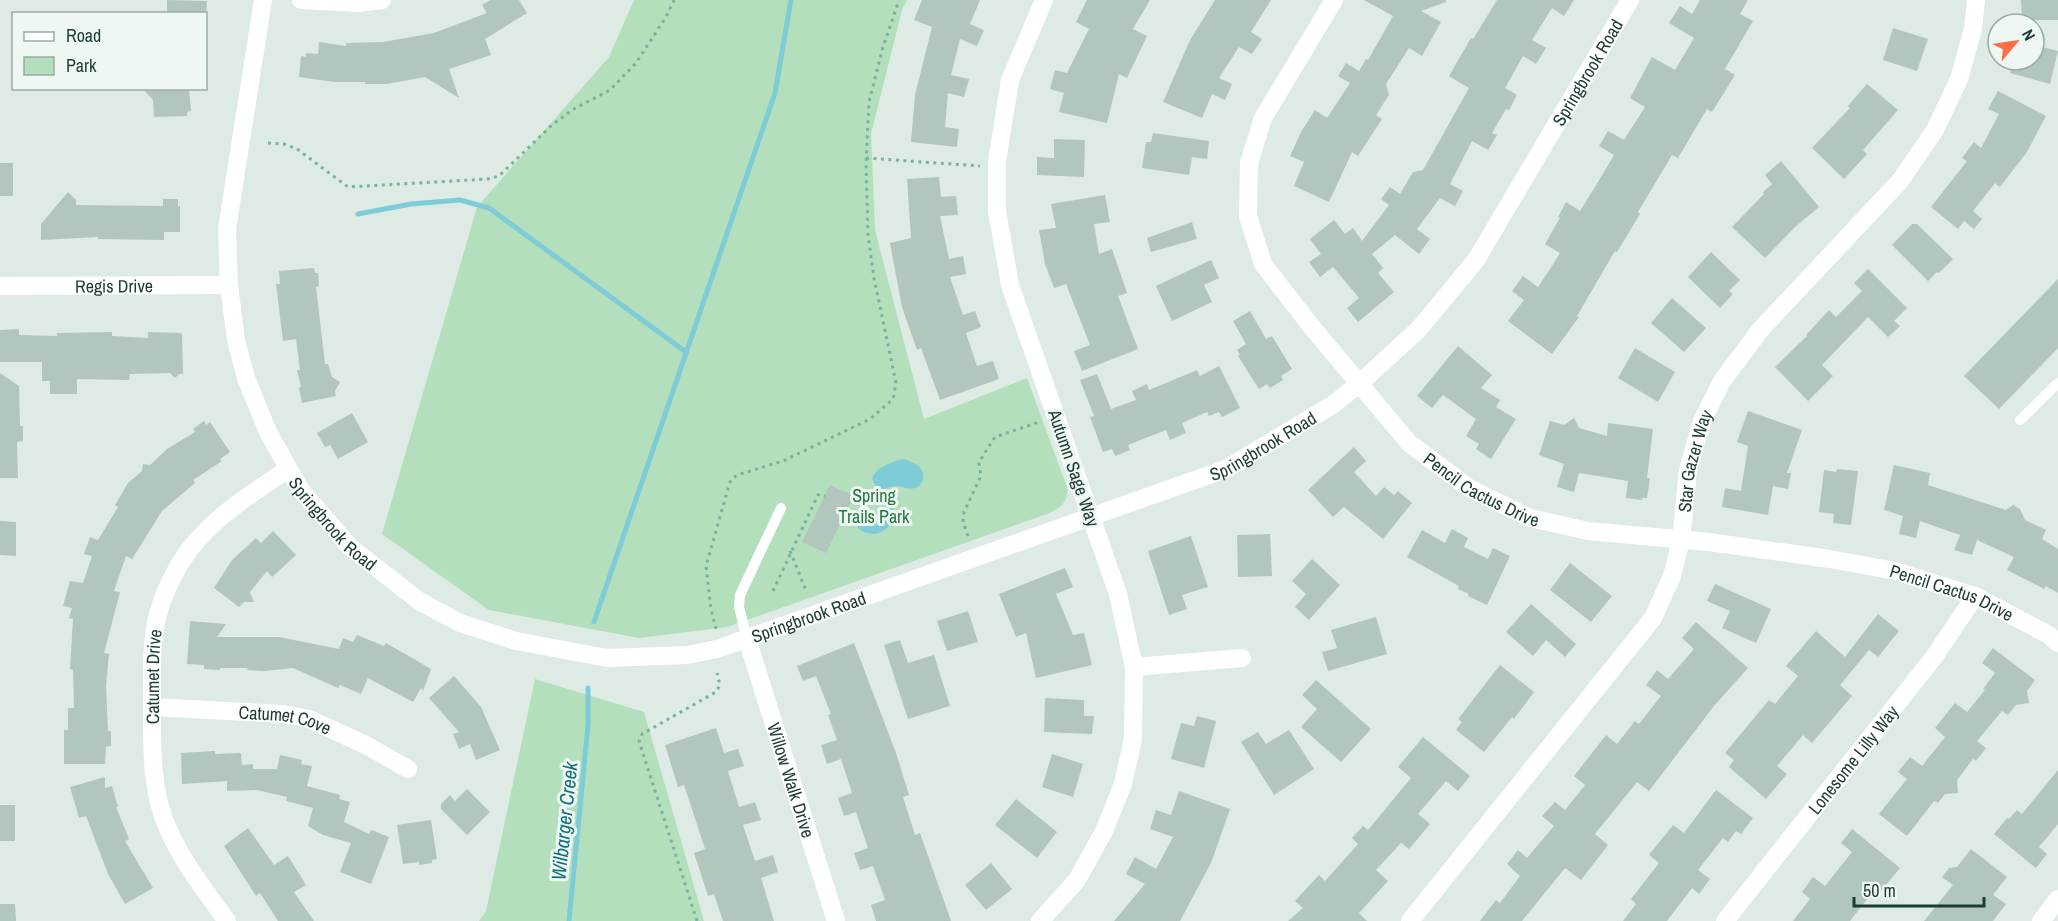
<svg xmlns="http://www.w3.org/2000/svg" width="2058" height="921" font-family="'Archivo Narrow',sans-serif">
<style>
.green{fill:#b3dfbd}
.water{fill:#7eccd7}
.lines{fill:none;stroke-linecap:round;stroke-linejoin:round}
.stream{stroke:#7eccd7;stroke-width:5}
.building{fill:#b2c6bd}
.path{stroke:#7ab29f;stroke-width:3;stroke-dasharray:3 4.5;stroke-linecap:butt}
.service{stroke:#fff;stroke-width:10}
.minor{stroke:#fff;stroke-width:18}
.labels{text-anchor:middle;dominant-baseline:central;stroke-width:6;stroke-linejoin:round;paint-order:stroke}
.street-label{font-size:18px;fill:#1d3c33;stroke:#eef7f2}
.park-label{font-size:18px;fill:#237741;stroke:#eef7f2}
.water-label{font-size:20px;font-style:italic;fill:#116f7e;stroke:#eef7f2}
</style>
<rect width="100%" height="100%" fill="#ddebe4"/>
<path class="green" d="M634,0H907L902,10L871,134L875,230L924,419L1027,378L1068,490C1066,505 1060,508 1047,514L727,627L639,638L489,610L382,534L477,207L609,57Z
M535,679L644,712L704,921H479L486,911Z"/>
<path class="water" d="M904,459C908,461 913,462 917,465C926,471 925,485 915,488C908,490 902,486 896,486C891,486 886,489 881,489C857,476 890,461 904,459Z
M885,506H890L896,513C891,531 874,541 858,528L857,522L863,513L877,512Z"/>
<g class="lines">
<path class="stream" d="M358,214L411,204L460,200L489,208L686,352
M594,622L775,93L791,0
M569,921L588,725V688"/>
</g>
<path class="building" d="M167,0L207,1L206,14H167Z
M490,0H519L527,13L485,39L491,55L449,69L459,98L425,77L387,84H365V82H334L299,77L301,56L306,57V53L318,54L319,42L346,46V43L383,42L434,33L487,13L482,5Z
M922,0H980L970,24L984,30L977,46L960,39L951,75L969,79L964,97L948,93L945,127L959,129L957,147L911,142L915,95L932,27L914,20Z
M1087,0H1150L1133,29L1147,36L1127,78L1119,74L1107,123L1059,112L1064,93L1050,89L1055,70L1067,73L1089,29L1076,22Z
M1215,0H1271L1251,32L1262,39L1252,54L1239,47L1219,78L1232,84L1225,100L1212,94L1202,118L1163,102L1190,40Z
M1364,0H1446V2L1421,11L1441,22L1422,56L1409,48L1386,84L1389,95L1376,115L1382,119L1358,156L1352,152L1329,202L1294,186L1304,162L1290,156L1301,132L1315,110L1327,118L1350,83L1338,76L1346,63L1359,71L1366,59L1368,60L1393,16Z
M1497,0H1574L1564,16L1552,8L1532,40L1546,48L1536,64L1523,56L1505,88L1517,95L1509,110L1506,109L1492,133L1497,135L1488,150L1472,141L1450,184L1463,191L1455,206L1440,198L1417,229L1430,239L1419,254L1395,235L1372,254L1383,268L1378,273L1394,292L1358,322L1347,308L1359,298L1355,293L1333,267L1320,277L1309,262L1321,254L1310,239L1334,220L1345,234L1353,228L1362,241L1389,205L1381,199L1390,187L1400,194L1413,172L1423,170L1469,88L1449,76L1471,38L1473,39Z
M1700,0H1748L1740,14L1753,21L1725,69L1735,75L1712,112L1707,109L1678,158L1672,155L1638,212L1640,214L1617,252L1615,251L1577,316L1579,317L1552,354L1508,321L1524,300L1512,291L1523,276L1538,287L1550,269L1560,253L1545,244L1560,218L1558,217L1566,202L1580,211L1595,187L1614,155L1599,146L1608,131L1624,140L1645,107L1630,98L1652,57L1675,70L1694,38L1669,23L1680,6L1692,14Z
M2021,0H2058V20H2022Z
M1893,28L1928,39L1917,71L1883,60Z
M2034,45L2058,51L2050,84L2010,73L2013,60H2034Z
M1867,84L1898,110L1863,150L1867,154L1844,179L1812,148L1850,108L1848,106Z
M142,88H189L191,111L187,112V116L154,117L153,100Z
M1998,91L2046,116L2027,152L2000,187L1995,183L1973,211L1982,219L1974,229L1964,221L1958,229L1931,207L1967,161L1962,158L1974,142L1981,148L1999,114L1988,109Z
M1153,133L1209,141L1207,159L1192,157L1189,175L1142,168L1146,142H1151Z
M1054,139L1085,140L1084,177L1037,175V157L1054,158Z
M1781,161L1819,207L1795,227L1765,258L1732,227L1764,194L1763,192L1772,184L1765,175Z
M0,163H13V196H0Z
M939,177L941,197L956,196L958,215L940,216L949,259L963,256L966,274L950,277L963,315L975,311L981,327L966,333L977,366L993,361L999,379L940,400L921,348L917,350L902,307L890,243L911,238L907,179Z
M68,192L76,200V205L163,206V199H178V206H180V232H164V240L98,239V237L41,240V224Z
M1105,195L1110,222L1094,224L1099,254L1112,249L1127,293L1118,296L1138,349L1082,371L1074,351L1090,345L1066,284L1054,288L1045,264L1039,230L1056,228L1051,204Z
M1192,222L1197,239L1151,252L1147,238Z
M1912,224H1917L1953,259L1939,273L1937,272L1928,281L1892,245Z
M1711,252L1740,280L1729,291L1733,294L1720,308L1688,277Z
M1211,260L1219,278L1204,285L1212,302L1172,321L1156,286Z
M314,268L315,273H318L319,286L316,287L325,364H328L332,377L340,382L335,391L336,396L302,403L299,388L301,387L297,370H300L296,339L283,341L276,284H280L279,271Z
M1868,269L1907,308L1894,321L1900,326L1888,337L1868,317L1822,365L1833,376L1808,401L1775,367L1807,336L1806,335L1829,310L1836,317L1862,291L1854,283Z
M2058,279V348L1999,409L1964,376Z
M1672,298L1706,328L1684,352L1651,323Z
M1250,311L1266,339L1272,336L1292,369L1281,376L1283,380L1270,388L1267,384L1259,389L1238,356L1240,355L1237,350L1246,344L1233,321Z
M19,329V335L57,336V333L112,332V336L148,338V332L182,333L183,374H179L175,378L170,373L130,374L129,380L77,379V394H50V381H42V362H0V330Z
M1458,346L1492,375L1481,388L1500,400L1496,407L1516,419L1491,459L1476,449L1479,444L1466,436L1476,419L1443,395L1432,408L1417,396Z
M1635,348L1675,372L1658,402L1618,378Z
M1219,366L1240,408L1222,417L1219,412L1209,416L1207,412L1182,423L1186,433L1170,440L1166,430L1128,445L1130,450L1115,456L1112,449L1103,452L1090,417L1094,416L1080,380L1097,374L1111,409L1136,400L1132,391L1147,384L1149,390L1197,370L1200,376Z
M0,373L19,386L20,426H23V441L17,442L18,478H0Z
M1748,411L1802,430L1787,473H1791L1788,489L1773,486L1768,515L1722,507L1725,488L1741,491L1748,446L1737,442Z
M352,413L368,442L338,459L330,445L325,447L317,433Z
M1574,418L1579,428L1607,436L1608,423L1653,429L1647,478H1650L1647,498H1642V500L1626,498L1628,481L1579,473L1574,492L1557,487L1564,464L1539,455L1550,421L1564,425Z
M204,421L206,425L210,422L230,452L220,459L222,461L193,480L195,483L162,511L132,559L126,556L114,591L120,592L104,653L109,654L106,686L108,731H111V746L106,747L105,764H64V730H68V708H74L73,670L70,669L73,619L69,618L72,608L63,606L70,581L83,583L92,556L84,554L90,537L98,540L118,507L115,505L128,483L142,471L143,464L150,465L167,449L195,432L193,429Z
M1354,447L1366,461L1354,472L1376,496L1384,487L1394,495L1398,491L1412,503L1383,539L1344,507L1333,517L1308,490Z
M1894,465L1930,473L1928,485L2006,510L2013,505L2020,509L2025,520L2046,530L2042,539L2058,549V593L2046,586L2044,589L2007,570L2014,557L1977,540L1972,555L1954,550L1960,535L1920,521L1916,538L1899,534L1903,516L1884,510Z
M1837,469L1858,471L1851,525L1833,523L1834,514L1819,512L1824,470L1836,472Z
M830,485L854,496L826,553L802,542Z
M0,521L16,522V556L0,555Z
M1452,529L1468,538L1464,547L1488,559L1493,548L1510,556L1487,605L1468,596L1469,594L1458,589L1459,586L1407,557L1422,530L1445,543Z
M273,531L296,555L272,577L267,571L250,592L254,602H244L239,607L214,588L232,560L256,538L261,543Z
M1270,534L1272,576L1238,577L1237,535Z
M1191,536L1208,587L1182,595L1187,609L1169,615L1148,551Z
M1312,559L1340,585L1309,620L1295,607L1306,594L1292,581Z
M1570,563L1612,596L1591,622L1550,590Z
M1065,568L1073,587L1056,594L1073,635L1084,633L1092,665L1036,678L1026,633L1016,637L999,594Z
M1715,584L1771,609L1756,643L1722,628L1730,611L1707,601Z
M1531,604L1576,644L1565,657L1546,640L1533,656L1506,632Z
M968,611L978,642L947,651L937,621Z
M1878,614L1899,631L1878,657L1869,650L1840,685L1852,696L1812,743L1803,735L1777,766L1787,774L1766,799L1729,767L1734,760L1725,753L1769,700L1775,704L1798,676L1786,666L1816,631L1845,657Z
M1376,617L1387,654L1328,671L1322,652L1337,648L1331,630Z
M190,621L226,624L217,637H279L339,649L343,638L353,642L357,635L384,646L386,643L431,669L423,691L421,688L413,702L368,678L361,694L340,685L338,688L293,668L265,671L247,670L248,668H220V670L204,669V665L187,664Z
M1696,622L1748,668L1714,706L1649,791L1637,782L1595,834L1608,845L1581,880L1565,868L1522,921H1480L1496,900L1500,903L1520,876L1507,864L1518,850L1527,858L1554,826L1542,816L1555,802L1565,810L1585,785L1574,776L1606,735L1617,744L1635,721L1639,724L1661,696L1646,685L1657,670L1668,679L1694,649L1682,638Z
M900,640L908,663L934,655L950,706L908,719L884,645Z
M854,643L896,753L909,795L903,797L915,835L920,833L951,921H876L871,905L885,900L873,866L860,870L854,853L868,848L856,812L844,816L838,798L852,793L841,759L827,764L821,745L837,740L828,715L831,714L816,676L803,681L797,666Z
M1993,648L2035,680L2027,691L2029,703L2016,705L2008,715L2002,711L1977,741L1986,748L1976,761L1973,759L1957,780L1958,793L1945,794L1938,803L1934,801L1907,836L1879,814L1907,779L1898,772L1910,757L1922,766L1945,737L1935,728L1955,703L1967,712L1985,690L1983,689L1995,673L1982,663Z
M1500,665L1534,692L1514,719L1512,717L1484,752L1456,730L1462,722L1458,719Z
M454,676L481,707L500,750L476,760L470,744L459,749L453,734L459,732L429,698Z
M1316,680L1371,729L1341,762L1301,727L1317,709L1302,695Z
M1045,698L1084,700V716H1094L1092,734L1044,732Z
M1197,716L1216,721L1204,768L1171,759L1181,723L1194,726Z
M716,728L724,753L738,749L744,766L728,771L739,807L755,802L761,820L743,825L755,861L773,855L778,872L761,878L774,921H723L714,894L708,896L694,853L705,849L684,785L678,787L665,745Z
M1289,730L1314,769L1274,795L1241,742L1258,732L1266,744Z
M1423,737L1470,776L1458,791L1446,781L1418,814L1430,824L1409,849L1401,843L1376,870L1388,881L1359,913L1367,921H1288L1303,908L1295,901L1319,875L1325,881L1358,844L1352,838L1363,826L1368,830L1411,778L1398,767Z
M215,751V754L241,753L242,765L253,764V769H277L280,755L302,760L301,764L312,766L307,786L340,795L339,799L350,802L344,822L369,834L371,830L389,837L371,884L340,872L351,843L323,835L308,826L313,808L286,801L287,797L257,790L227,791V781L182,784L181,753Z
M1052,754L1083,764L1073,797L1042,787Z
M2058,770V824L2039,847L2047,854L2036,868L1994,834L2007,818L2009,819L2017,810L2022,814Z
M105,777V788L112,786L118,807H116L129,839L125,841L153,888L125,904L108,874L86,816L79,818L70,787Z
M467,789L490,812L467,835L441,809V804L450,795L455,801Z
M1716,790L1753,818L1741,834L1736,831L1728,842L1723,838L1698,870L1710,879L1699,894L1692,888L1667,921H1623L1636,904L1631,899L1659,863L1649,855L1673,825L1684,833Z
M1179,791L1230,809L1211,863L1180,921H1114L1145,884L1126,874L1135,857L1156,869L1173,837L1150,829L1156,810L1171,815Z
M1016,799L1057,832L1037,858L995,825Z
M0,805H15V841H0Z
M431,820L437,859L432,860V863L419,865V862L403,864L397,825Z
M248,828L274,865L288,856L306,885L294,892L314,921H278L260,893L256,896L224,846Z
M1852,829L1900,868L1876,897L1872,893L1850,921H1793L1810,899L1802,892L1813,877L1825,886L1852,852L1841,843Z
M1971,849L2007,877L1993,895L2006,904L1993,921H1924L1953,885L1942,877L1949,868L1957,867Z
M991,863L1012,889L986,910L965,885Z
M0,904H15L16,921H0Z"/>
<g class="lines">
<path class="path" d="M268,143L284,144L297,149L348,187L488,179L499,176L552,125L572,110L610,90L636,63L666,17L674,0
M866,158L980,166
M968,536L963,522L964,512L981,476L979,463L984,454L995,437L1039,422
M790,551L807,593
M773,591L818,495L821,494L825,496
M716,629L711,609L706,566L730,482L737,475L783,461L870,419L893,399L896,383L874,278L868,235L866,163L869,102L883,47L899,0
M697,921L639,741L642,734L716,692L720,685L717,673"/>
<path class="service" d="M2020,420L2058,383
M747,639L739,607L740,595L781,508"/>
<g class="minor">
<path id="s1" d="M263,0L227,229L229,285L236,340L246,378L268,432L300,489L350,547L419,601L460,623L516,641L607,658L687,655L717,649L1226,469L1334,404L1360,383L1419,329L1476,260L1630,0"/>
<path d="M301,0L359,3L382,0"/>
<path id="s2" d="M1334,0L1263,118L1249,163L1248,216L1263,264L1311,326L1409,443L1469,488L1530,518L1588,531L1709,542L1830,559L1895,571L1975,596L2049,635L2058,643"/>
<path id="s3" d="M0,286L229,285"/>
<path id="s4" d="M747,639L836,921"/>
<path d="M1134,667L1242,658"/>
<path id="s5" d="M152,707L284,714L309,719L366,745L408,769"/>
<path id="s6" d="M227,921C206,892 183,863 168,829C150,789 152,744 152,700C152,674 151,648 156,623C161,598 174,570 190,549C216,515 253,493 288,469"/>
<path d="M1040,921L1077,880L1104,831L1123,784L1133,739L1134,667L1118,594L1010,285L997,211V161L1010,80L1044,0"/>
<path id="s7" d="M1410,921L1653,618L1672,576L1681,540L1688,470L1702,421L1722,381L1761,329L1900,181L1935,130L1959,79L1973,29L1976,0"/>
<path id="s8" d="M1725,921L1934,657L1975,596"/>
<path d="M2041,921L2058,899"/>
</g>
</g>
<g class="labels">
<g class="street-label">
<text stroke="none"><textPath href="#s1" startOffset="2066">Springbrook Road</textPath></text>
<text stroke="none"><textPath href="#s3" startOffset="114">Regis Drive</textPath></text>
<text stroke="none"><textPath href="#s1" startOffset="1562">Springbrook Road</textPath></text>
<text stroke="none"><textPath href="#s7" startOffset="552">Star Gazer Way</textPath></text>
<text transform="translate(1074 468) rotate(71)">Autumn Sage Way</text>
<text stroke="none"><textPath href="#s2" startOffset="606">Pencil Cactus Drive</textPath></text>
<text stroke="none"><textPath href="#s1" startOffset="554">Springbrook Road</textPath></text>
<text stroke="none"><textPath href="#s2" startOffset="1092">Pencil Cactus Drive</textPath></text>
<text stroke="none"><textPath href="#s1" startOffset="1076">Springbrook Road</textPath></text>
<text stroke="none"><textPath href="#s6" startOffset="264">Catumet Drive</textPath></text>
<text stroke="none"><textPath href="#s5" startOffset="134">Catumet Cove</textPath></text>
<text stroke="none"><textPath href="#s8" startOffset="206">Lonesome Lilly Way</textPath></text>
<text stroke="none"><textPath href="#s4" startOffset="148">Willow Walk Drive</textPath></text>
</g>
<g class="park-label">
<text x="874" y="495">Spring<tspan x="874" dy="21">Trails Park</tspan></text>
</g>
<g class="water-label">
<text transform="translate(564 821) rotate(-84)">Wilbarger Creek</text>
</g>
</g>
<rect x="12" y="12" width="195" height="78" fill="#eef7f2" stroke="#9aaca6" stroke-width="1.5"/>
<rect x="24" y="32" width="30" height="9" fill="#ffffff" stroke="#9aaca6" stroke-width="1.5"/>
<text x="66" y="42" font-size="18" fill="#1d3c33">Road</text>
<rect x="24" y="57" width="30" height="18" fill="#b3dfbd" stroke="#9aaca6" stroke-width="1.5"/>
<text x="66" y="72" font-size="18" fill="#1d3c33">Park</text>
<g transform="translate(2016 42) rotate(61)"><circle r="28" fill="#eef7f2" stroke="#9aaca6" stroke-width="1.5"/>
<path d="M0-4.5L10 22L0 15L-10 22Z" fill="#ff6e47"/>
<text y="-9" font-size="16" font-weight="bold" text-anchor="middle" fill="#1d3c33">N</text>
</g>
<path d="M1854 897v9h130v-9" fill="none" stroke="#1d3c33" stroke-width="3"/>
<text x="1863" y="897" font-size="18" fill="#1d3c33" stroke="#eef7f2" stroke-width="4.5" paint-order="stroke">50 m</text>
</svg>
